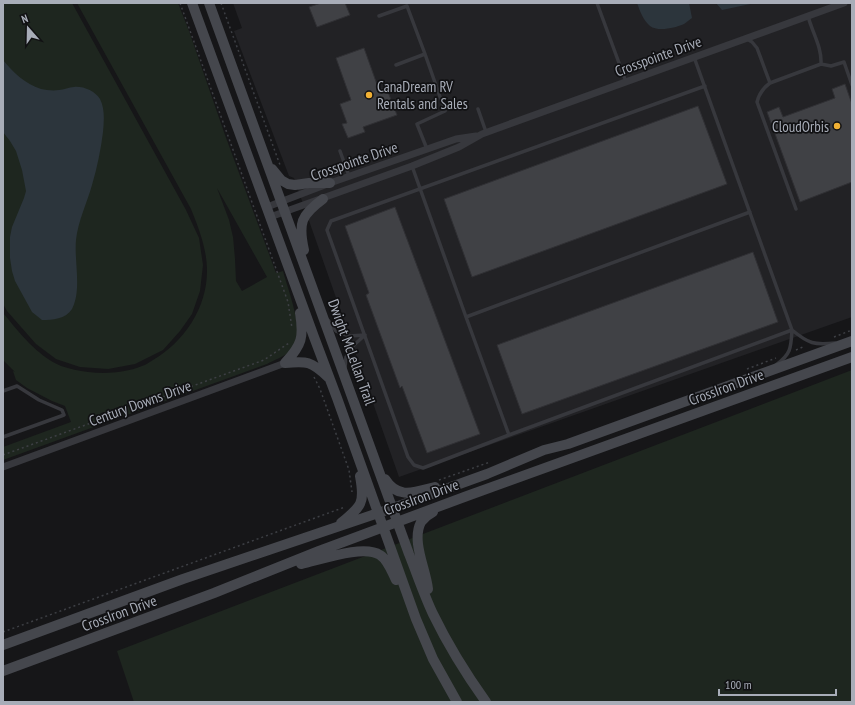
<svg xmlns="http://www.w3.org/2000/svg" width="855" height="705" font-family="'PT Sans Narrow',sans-serif">
<style>
.built{fill:#222225}
.green{fill:#1e261f;fill-rule:evenodd}
.water{fill:#2c353c}
.building{fill:#404145;stroke:#303034}
.lines{fill:none;stroke-linecap:round;stroke-linejoin:round}
.path{stroke:#3d3f44;stroke-width:1.5;stroke-dasharray:2 3;stroke-linecap:butt}
.service{stroke:#37383d;stroke-width:3.5}
.minor{stroke:#37383d;stroke-width:7}
.secondary{stroke:#45474d;stroke-width:10}
.poi-dot{fill:#f2b134;stroke:#111113;stroke-width:1.5}
.labels{text-anchor:middle;dominant-baseline:central;stroke-width:3.5;stroke-linejoin:round;paint-order:stroke}
.street-label{font-size:15px;fill:#a8adb8;stroke:#111113}
.poi-label{font-size:15px;fill:#a8adb8;stroke:#111113;text-anchor:start}
</style>
<rect width="100%" height="100%" fill="#161618"/>
<path class="built" d="M233,3H852V317L399,477L294,178L289,176L234,31L242,28Z"/>
<path class="green" d="M3,3H72L186,210L199,238L203,265L200,291L192,314L180,331L163,350L135,364L108,369L80,367L56,359L36,344L7,311L3,304Z
M77,3H178L189,31L225,135L276,273L283,271C287,286 301,324 297,338C296,342 292,349 289,352C283,357 274,360 267,364L3,460V447L71,422L65,406L52,401L27,388L16,380L13,371L15,372L3,360V313C20,333 36,355 61,366C70,369 79,371 88,372C106,374 125,373 142,366C146,365 149,362 153,360C184,342 207,308 207,271C207,249 199,229 191,209ZM217,188L267,277L242,291L236,281L235,259L233,237L229,220Z
M852,370V702H134L117,651Z"/>
<path class="water" d="M637,3H689L692,18C689,20 687,22 684,24C675,28 658,32 650,26C643,20 640,11 637,3Z
M716,3H755L722,10Z
M3,60C13,72 25,84 41,89C46,90 53,91 59,90C64,90 69,87 74,87C83,86 95,91 100,99C105,109 104,121 103,132C101,149 97,168 92,185C87,203 78,221 76,240C74,261 82,290 72,309C66,319 52,320 42,320L32,312L15,281L12,271L10,258V237L12,227L24,198L26,191L22,170L16,151L10,141L3,132Z"/>
<path class="building" d="M321,3H345L350,15L317,27L309,7Z
M364,48L379,90L386,87L397,115L363,127L365,132L348,138L342,124L347,123L340,104L351,100L336,58Z
M845,84L852,104V182L800,202L767,112L779,107L783,117L835,98L832,89Z
M698,106L727,184L472,277L444,199Z
M395,207L480,434L427,453L402,386L400,388L366,295L369,293L345,226Z
M753,252L778,322L522,414L497,345Z"/>
<g class="lines">
<path class="path" d="M180,3L288,302L292,328
M221,3L280,165
M377,159L378,158L387,154
M834,337L852,330
M343,340L346,348
M796,350L805,346
M747,369L776,358
M314,377L320,389L349,470L352,492
M3,455L264,360L289,343
M439,480L490,462
M3,632L345,507"/>
<path class="service" d="M597,3L626,82
M379,16L407,6L425,54
M747,39L752,42L757,48L770,83L821,64C822,47 812,32 808,16
M694,57L792,330C791,348 791,354 776,365
M821,64L831,66L844,62L852,85
M396,65L425,54L445,111L417,124L427,149
M770,83C763,88 759,94 757,102L796,209
M478,109L486,132
M340,151L349,176
M412,166L466,317L750,212
M466,317L509,435L423,468L414,465L408,457L327,230L331,221L705,86
M328,320L336,331L349,336L365,335
M792,330C809,344 814,345 835,343
M345,368L346,357L354,345L365,335
M3,391L17,386L39,400L62,410L64,415L3,437
M509,435L792,330"/>
<path class="minor" d="M267,207L330,183L456,139L476,136
M270,217L412,166L459,147L482,134L844,3
M3,467L285,363"/>
<path class="secondary" d="M192,3L314,337L337,398L416,619L433,659L457,702
M209,3L409,554C417,574 424,595 433,614C448,645 466,674 486,702
M272,169L281,180L288,184L295,185L309,183H330
M304,250C298,223 301,215 323,199
M285,363C302,345 304,337 300,313
M285,363C307,361 311,361 328,377
M385,479C398,500 415,492 435,487
M341,523C362,506 365,503 360,476
M301,564C320,560 364,544 380,555C388,560 392,572 396,580
M428,589C426,569 411,541 421,522C424,518 429,514 433,512
M3,645L183,579L393,508L487,474L544,450L568,444L852,341
M3,671L214,593L319,551L467,496L852,357"/>
</g>
<g class="poi-dot">
<circle cx="369" cy="95" r="4"/>
<circle cx="837" cy="126" r="4"/>
</g>
<g class="labels">
<g class="street-label">
<text transform="translate(658 56) rotate(-20)">Crosspointe Drive</text>
<text transform="translate(354 161) rotate(-19)">Crosspointe Drive</text>
<text transform="translate(352 352) rotate(70)">Dwight McLellan Trail</text>
<text transform="translate(726 387) rotate(-20)">CrossIron Drive</text>
<text transform="translate(140 403) rotate(-20)">Century Downs Drive</text>
<text transform="translate(421 497) rotate(-20)">CrossIron Drive</text>
<text transform="translate(119 613) rotate(-20)">CrossIron Drive</text>
</g>
<g class="poi-label">
<text x="377" y="86">CanaDream RV<tspan x="377" dy="17">Rentals and Sales</tspan></text>
<text x="829" y="126" text-anchor="end">CloudOrbis</text>
</g>
</g>
<rect width="855" height="705" fill="none" stroke="#a8adb8" stroke-width="8"/>
<g transform="translate(28 28) rotate(340)" stroke="#111113" stroke-width="3" paint-order="stroke">
<path d="M0-3L7 15L0 10L-7 15Z" fill="#a8adb8"/>
<text y="-6" font-size="11" font-weight="bold" text-anchor="middle" fill="#a8adb8">N</text>
</g>
<path d="M719 689v6h117v-6" fill="none" stroke="#a8adb8" stroke-width="2"/>
<text x="725" y="689" font-size="12" fill="#a8adb8" stroke="#111113" stroke-width="3" paint-order="stroke">100 m</text>
</svg>
